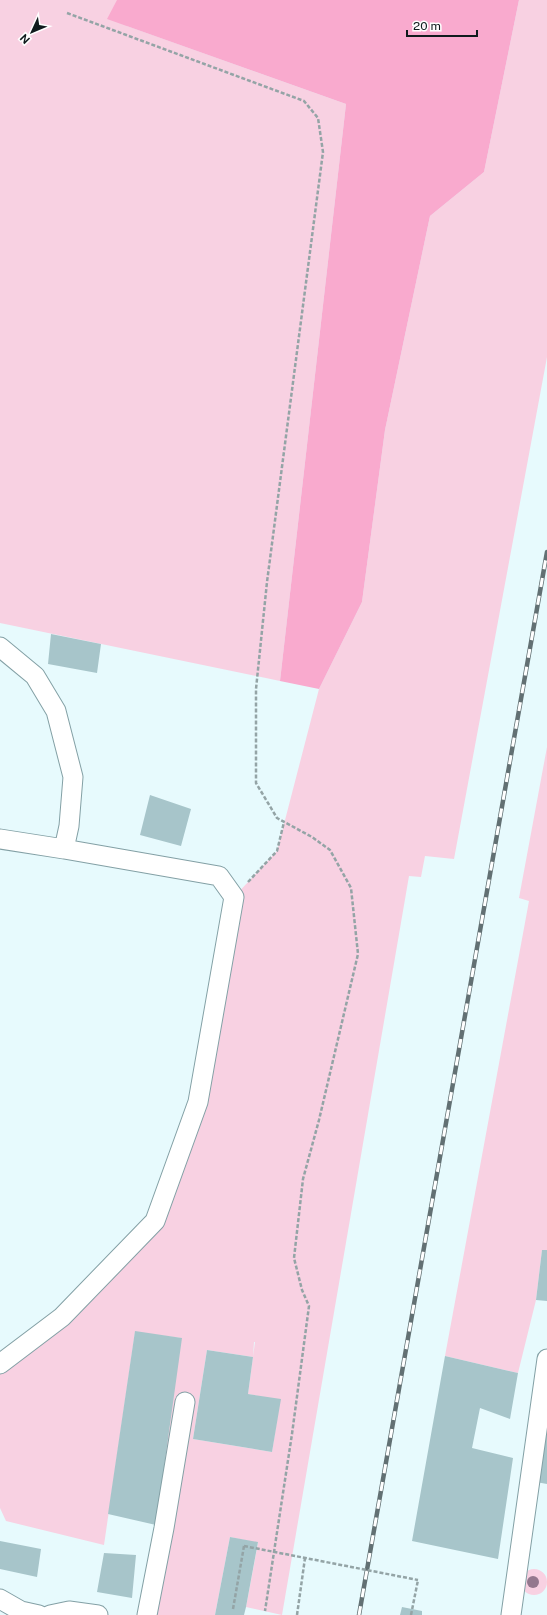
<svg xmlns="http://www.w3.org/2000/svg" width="547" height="1615" font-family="'Public Sans',sans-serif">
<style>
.green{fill:#f8d1e2;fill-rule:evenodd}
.water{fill:#f9aace}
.building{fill:#a7c5ca}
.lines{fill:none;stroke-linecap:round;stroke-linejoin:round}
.minor-casing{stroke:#83a0a5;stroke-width:21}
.path{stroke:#94a4a6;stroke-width:2.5;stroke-dasharray:4 2;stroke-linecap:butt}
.minor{stroke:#fff;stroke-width:19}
.rail-casing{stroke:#627073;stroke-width:4.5}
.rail{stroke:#fff;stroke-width:3;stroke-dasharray:9;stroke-linecap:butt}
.path-bridge{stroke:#94a4a6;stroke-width:2.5;stroke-dasharray:4 2;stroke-linecap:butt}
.tree{fill:#94788e}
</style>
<rect width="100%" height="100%" fill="#e7fafd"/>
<path class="green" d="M0,0H145L127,26L346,104L280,681L0,623Z
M519,0H547V357L454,859L425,856L421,877L409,876L282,1615L246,1607L258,1543L230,1537L215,1615H147L156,1525L181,1338L135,1332L104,1545L6,1521L0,1508V1364L155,1221L198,1102L234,897L277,851L319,689L362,602L385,430L430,216L484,172ZM254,1342H255L248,1394L280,1400L272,1452L193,1439L207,1350L253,1357Z
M547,747V1250H542L536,1300L518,1373L445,1356L529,901L519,898Z
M521 1582a13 13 0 1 1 26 0a13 13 0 1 1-26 0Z"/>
<path class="water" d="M117,0H519L484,172L430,216L385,430L362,602L319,689L280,681L346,104L107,19Z"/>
<path class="building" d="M51,634L101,644L97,673L48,664Z
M150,795L191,809L181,846L140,835Z
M542,1250H547V1301L536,1300Z
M135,1331L182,1338L156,1525L108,1514Z
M207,1350L253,1357L248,1394L281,1399L272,1452L193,1439Z
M445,1356L518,1373L510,1419L480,1408L472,1448L513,1458L498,1559L412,1541Z
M547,1391V1484L536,1482Z
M230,1537L258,1542L246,1607L244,1615H215Z
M0,1541L41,1549L37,1577L0,1569Z
M104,1553L136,1555L132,1598L97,1592Z
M402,1607L422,1611V1615H400Z"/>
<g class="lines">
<g class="minor-casing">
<path id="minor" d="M0,647L35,676L56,711L73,777L69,826L64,849L219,876L234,897L198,1102L155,1221L62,1317L0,1364
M0,839L64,849
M0,1599L21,1611L39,1615
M50,1615L69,1611L98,1615
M147,1615L164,1528L185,1402
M511,1615L547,1359"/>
</g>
<path class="path" d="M67,13L304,101L318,118L323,152L267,582L256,689V783L277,818L312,837L330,850L351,888L358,954L319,1120L303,1179L294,1258L302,1290L309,1306L292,1434L265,1611
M248,882L277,851L284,822
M233,1609L244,1546
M297,1615L305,1558
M411,1615L418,1580"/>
<use href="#minor" class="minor"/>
<g class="rail-casing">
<path id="rail" d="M359,1615L547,552"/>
</g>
<use href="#rail" class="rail"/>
<path class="path-bridge" d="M244,1546L418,1580"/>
</g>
<circle class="tree" cx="533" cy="1582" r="6"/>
<g transform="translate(32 32) rotate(226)" stroke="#ffffff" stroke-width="3" paint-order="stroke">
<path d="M0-3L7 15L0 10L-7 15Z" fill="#101b1d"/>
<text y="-6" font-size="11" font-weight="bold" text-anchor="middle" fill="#101b1d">N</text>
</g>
<path d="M407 30v6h70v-6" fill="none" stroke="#101b1d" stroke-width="2"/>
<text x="413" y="30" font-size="12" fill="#101b1d" stroke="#ffffff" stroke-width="3" paint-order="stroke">20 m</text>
</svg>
